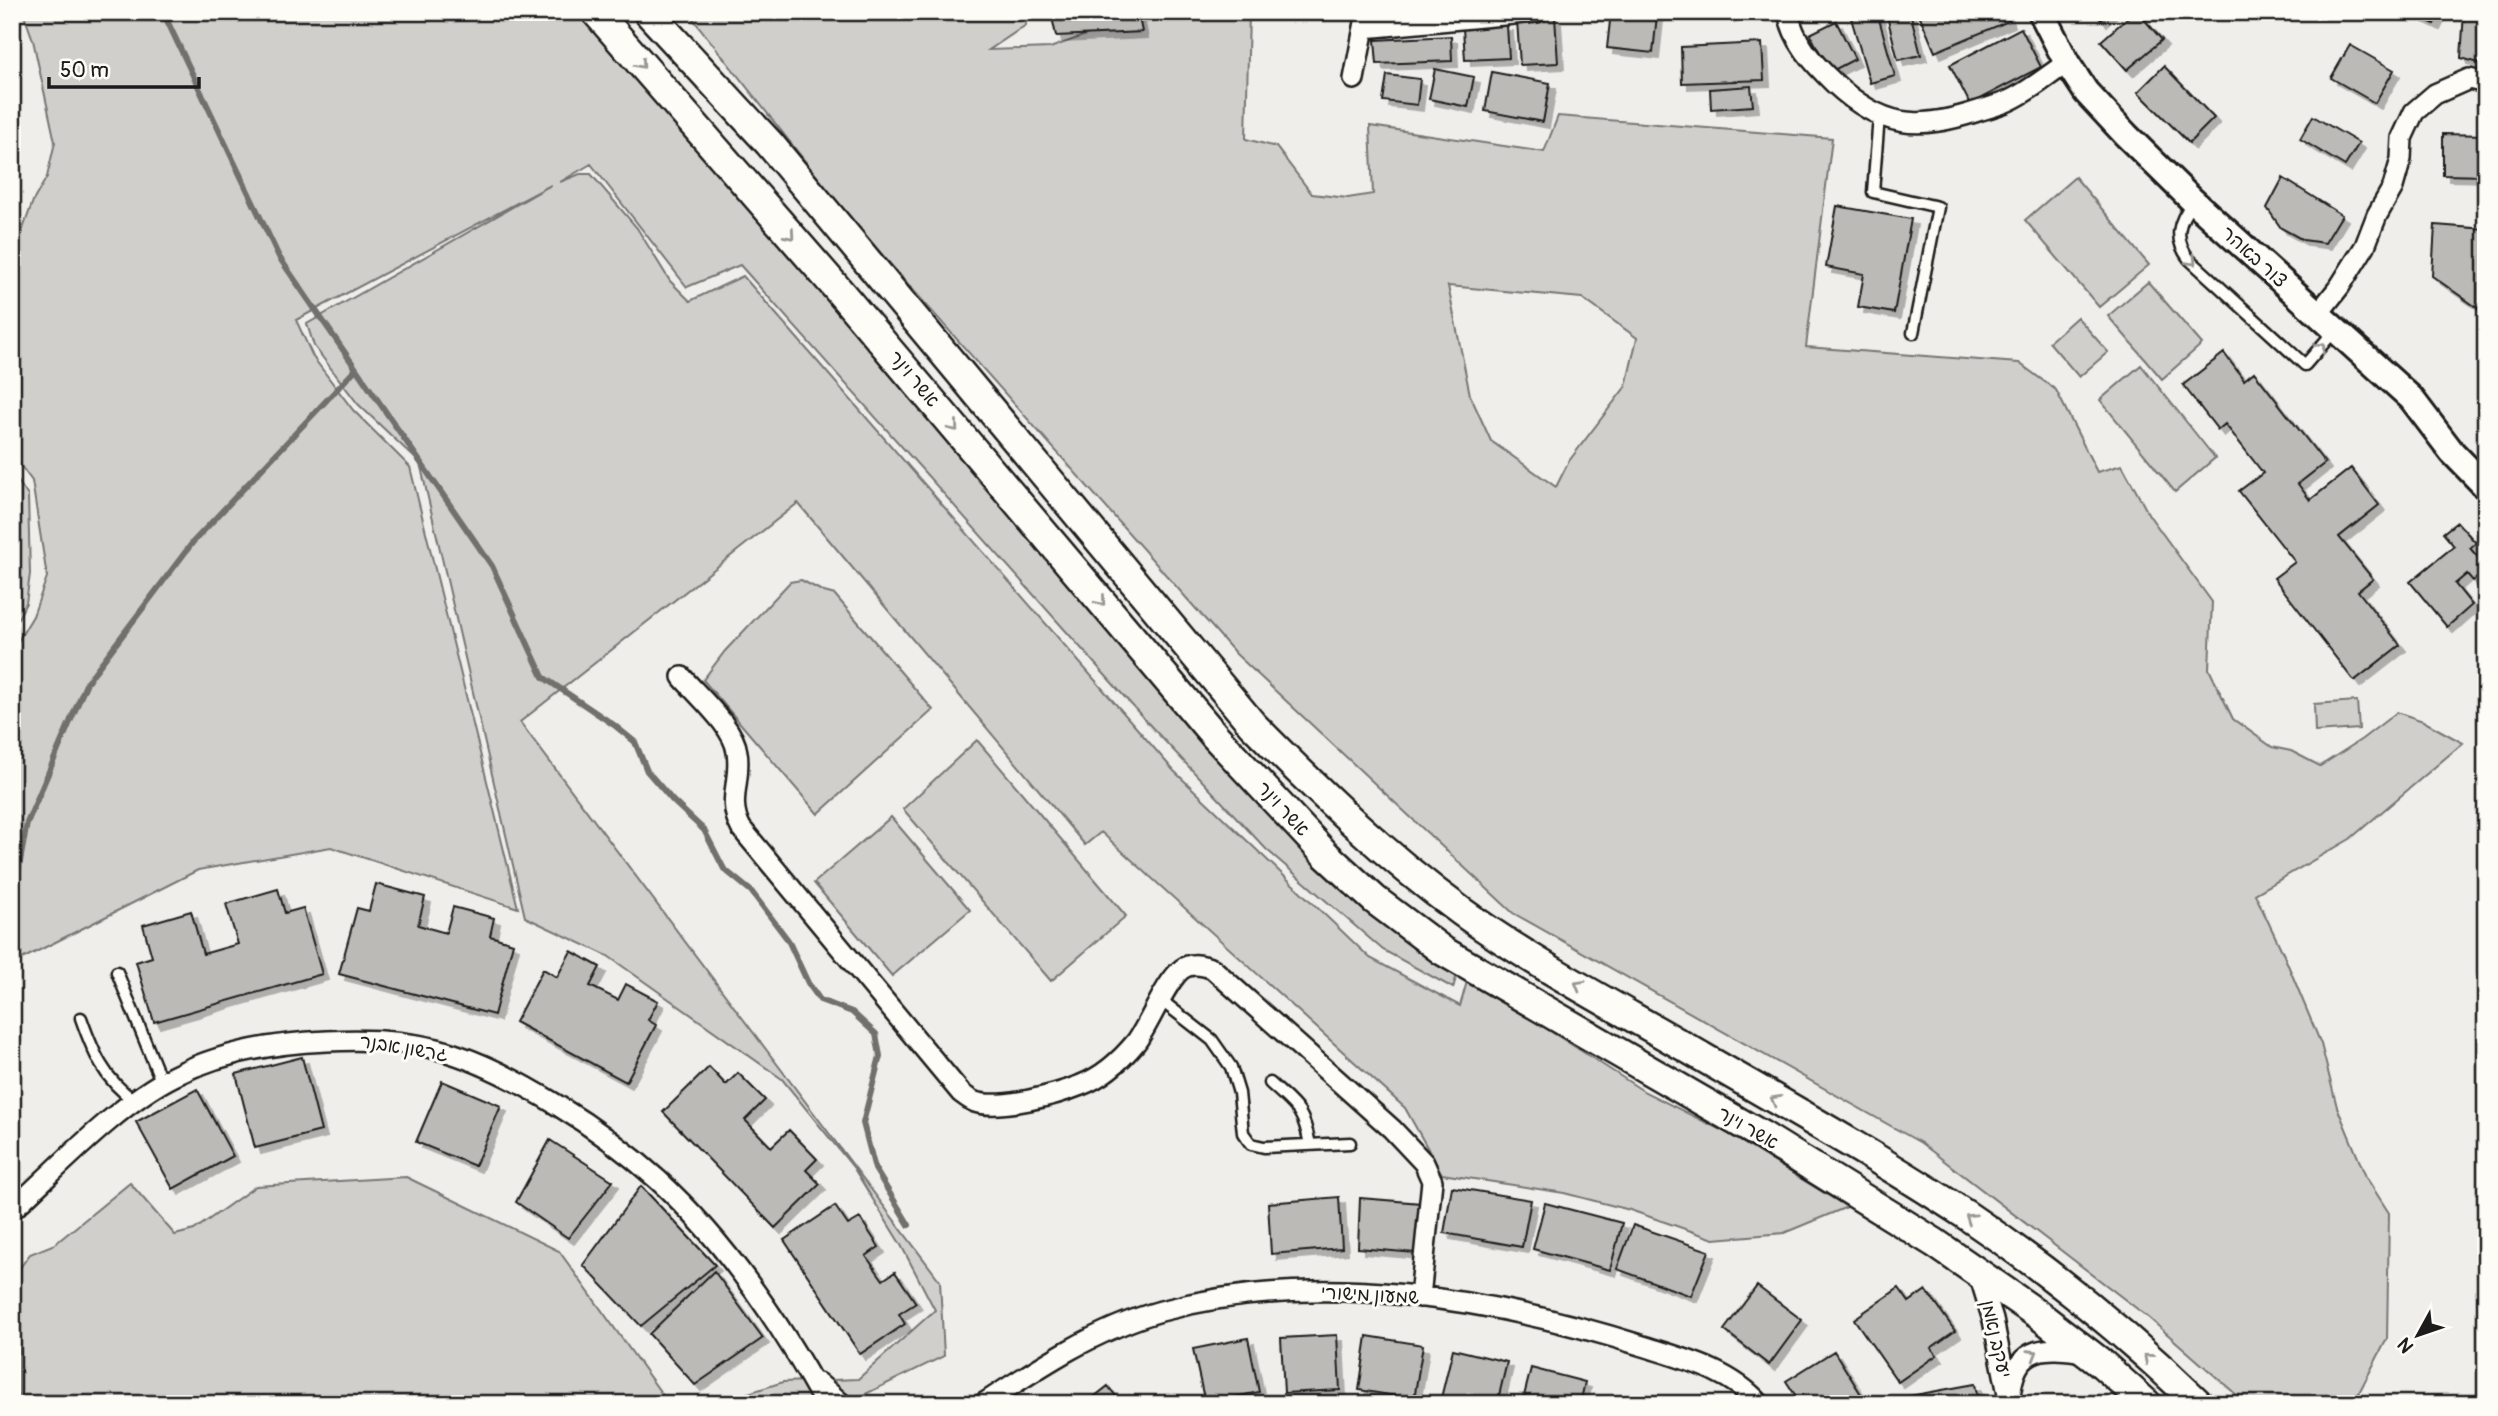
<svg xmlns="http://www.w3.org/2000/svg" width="2498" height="1416" font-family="Pangolin,'Playpen Sans Hebrew',sans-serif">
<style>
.green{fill:#d0cfcc;stroke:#767674;stroke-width:2;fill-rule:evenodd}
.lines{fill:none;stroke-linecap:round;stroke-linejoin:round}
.stream{stroke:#706f6d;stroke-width:6}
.building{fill:#bbbab6;stroke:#1c1c1c;stroke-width:2;filter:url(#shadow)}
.service-casing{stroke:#1c1c1c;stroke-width:15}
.minor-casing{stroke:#1c1c1c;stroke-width:24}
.tertiary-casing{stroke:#1c1c1c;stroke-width:30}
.secondary-casing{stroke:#1c1c1c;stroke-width:33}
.service{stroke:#fdfcf7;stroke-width:10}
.minor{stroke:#fdfcf7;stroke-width:19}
.tertiary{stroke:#fdfcf7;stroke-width:24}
.secondary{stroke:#fdfcf7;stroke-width:28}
.oneway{stroke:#989794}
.labels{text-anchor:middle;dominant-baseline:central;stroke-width:6;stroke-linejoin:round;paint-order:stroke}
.street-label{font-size:19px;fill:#1c1c1c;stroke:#fdfcf7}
</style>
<defs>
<filter id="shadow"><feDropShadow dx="6" dy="6" stdDeviation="0" flood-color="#0004"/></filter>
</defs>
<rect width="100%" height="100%" fill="#f0eeea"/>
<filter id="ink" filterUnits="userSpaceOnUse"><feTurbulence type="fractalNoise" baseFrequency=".0143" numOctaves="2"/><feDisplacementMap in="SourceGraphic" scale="14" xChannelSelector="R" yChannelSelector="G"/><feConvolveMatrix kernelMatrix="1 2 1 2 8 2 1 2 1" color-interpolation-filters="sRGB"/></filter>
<g filter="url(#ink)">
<path class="green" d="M23,12H576L1222,752L1458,971L1453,988L1383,950L1266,849L1146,721L740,265L687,287L591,164L560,182L580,174H591L637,228L670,281L690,301L743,276L1174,771L1370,958L1460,1006L1468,978L1645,1092L1727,1133L1847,1207L1784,1233L1714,1239L1630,1210L1564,1193L1442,1174L1405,1108L1101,832L1085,845L798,503L520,722L940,1281L944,1356L845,1404H714L783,1382L858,1379L935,1310L901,1245L853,1167L782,1079L608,956L525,917L420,463L358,404L314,346L307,324L551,185L296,320L313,357L353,410L410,467L518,908L331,847L198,870L12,964V651L33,616L47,577L32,481L12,454V260L33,201L47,177L55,142L33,40Z
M698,12H1025L1026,25L989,50L1050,48L1116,24L1164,12H1249L1246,139L1276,147L1312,194L1348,198L1373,194L1370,126L1544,152L1558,116L1832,138L1806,347L2019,363L2056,390L2097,472L2122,465L2149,515L2212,602L2209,669L2233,719L2272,747L2291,751L2320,766L2362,739L2397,712L2423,721L2463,743L2350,839L2255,894L2283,953L2321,1044L2337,1107L2366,1177L2389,1213L2387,1339L2353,1404H2247L2149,1318L1921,1143L1513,913L1236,654L853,222L693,19ZM1448,286L1582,298L1637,338L1626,386L1569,461L1556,487L1491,441L1470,395Z
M2075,177L2149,265L2099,307L2025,220Z
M2148,282L2202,344L2162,379L2108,316Z
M2077,317L2108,352L2079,377L2049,342Z
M2141,365L2215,458L2175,492L2100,400Z
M12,472L28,496L30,574L26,603L12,630Z
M801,580L824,592L835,595L933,710L818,814L703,680L725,651L790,582Z
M2357,701L2359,729L2315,732L2314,704Z
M977,740L1126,916L1051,981L903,809Z
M891,817L970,910L892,976L814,883Z
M406,1177L559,1251L669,1404H19V1269L30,1254L55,1244L130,1183L175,1235L194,1230L256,1186Z"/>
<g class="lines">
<path class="stream" d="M163,12L279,257L492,566L543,677L614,725L635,742L647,771L673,801L704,830L724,869L751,891L788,940L808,983L820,1000L852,1012L876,1034L880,1056L863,1123L875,1169L909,1225
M12,905L27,823L87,682L193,542L356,369"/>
</g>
<path class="building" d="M1051,12H1138L1142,32L1056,36Z
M1378,12H1426L1427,15L1379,19Z
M1611,12L1657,15L1653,53L1607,48Z
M1872,12H1877L1895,76L1870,83L1851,18Z
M1886,12H1910L1921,55L1898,60Z
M1918,12H2006L2009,21L1935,52Z
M2095,12H2110L2101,20Z
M2134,12H2138L2162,40L2127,70L2101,41Z
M2409,12H2440L2434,24Z
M2464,12H2486V65L2461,58Z
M1555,17L1558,63L1520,65L1517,20Z
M1836,21L1855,59L1830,72L1810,34Z
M1507,25L1509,58L1465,60L1463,28Z
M2021,28L2041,67L1970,104L1950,65Z
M1451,36L1452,61L1377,64L1375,40Z
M1762,43L1764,80L1682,83L1681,47Z
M2350,45L2394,70L2375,103L2331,78Z
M2164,66L2214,118L2189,143L2138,92Z
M1435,69L1474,77L1468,107L1429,99Z
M1492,72L1550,83L1543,122L1485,111Z
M1387,75L1420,79L1417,105L1383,101Z
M1751,86L1753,106L1711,109L1710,89Z
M2313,116L2359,143L2345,166L2300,139Z
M2443,134L2486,135V176L2443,175Z
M2283,178L2342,215L2325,243L2303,240L2281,228L2267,208Z
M1837,206L1911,219L1894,313L1858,307L1864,274L1826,267Z
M2435,225L2486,229V314L2432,276Z
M2224,353L2244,380L2254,372L2325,463L2298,484L2310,500L2351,468L2379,505L2339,537L2373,579L2358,591L2400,645L2354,681L2274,578L2295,562L2239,491L2263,473L2225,424L2218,430L2183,385Z
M2457,522L2476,543L2470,548L2486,567V571L2473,581L2467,574L2455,584L2472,605L2447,627L2410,582L2454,546L2443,533Z
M376,884L425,897L418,925L446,933L453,907L494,918L490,936L513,943L494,1015L339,974L357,908L369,911Z
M278,889L285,913L303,908L322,974L154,1022L136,962L152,957L143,925L191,911L203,954L238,944L226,904Z
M571,951L600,967L590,986L618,1000L626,984L658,1001L648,1020L656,1025L626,1082L515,1022L543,969L557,977Z
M302,1057L321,1131L255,1148L236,1074Z
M709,1067L726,1085L738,1073L765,1100L745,1120L771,1147L789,1130L817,1159L806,1170L820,1184L775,1228L663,1112Z
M442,1081L501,1106L475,1166L416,1142Z
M197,1089L233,1156L173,1189L136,1122Z
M550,1140L613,1181L568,1238L516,1202Z
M641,1186L715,1265L641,1326L583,1265Z
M1452,1187L1531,1200L1522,1247L1444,1233Z
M1339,1197L1342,1248L1271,1254L1268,1203Z
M1360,1198L1421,1203L1415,1253L1358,1248Z
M1545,1203L1622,1223L1610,1270L1533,1249Z
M835,1206L848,1225L860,1218L879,1247L866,1256L883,1280L895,1272L916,1303L899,1314L905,1324L860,1354L784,1240Z
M1633,1225L1709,1251L1691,1296L1617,1269Z
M714,1271L763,1338L695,1385L649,1334Z
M1757,1286L1802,1320L1769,1365L1724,1330Z
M1899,1288L1909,1302L1926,1290L1955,1331L1931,1348L1937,1355L1898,1382L1854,1319Z
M1337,1335L1340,1390L1284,1393L1281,1338Z
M1367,1336L1423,1345L1414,1399L1359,1390Z
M1248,1338L1259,1392L1205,1403L1193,1349Z
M1453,1349L1507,1362L1497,1404L1440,1402Z
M1834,1351L1864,1399L1856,1404H1801L1786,1381Z
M1531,1368L1585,1382L1580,1404H1522Z
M1975,1384L1979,1404H1906L1904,1397Z
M1108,1386L1122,1404H1085Z"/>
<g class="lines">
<g class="service-casing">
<path id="service" d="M1879,116L1873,192L1938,207L1913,333
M2193,202C2178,222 2173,238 2189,259L2305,365L2336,329
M117,972L162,1083
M1162,1001L1212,1040L1231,1067L1239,1093L1243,1133L1251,1144L1264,1147L1350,1143
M81,1018C93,1052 104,1080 135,1101
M1270,1083C1296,1107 1303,1108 1310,1145"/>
</g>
<g class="minor-casing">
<path id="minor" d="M1788,12C1793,41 1813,63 1834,83C1882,128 1917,131 1978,111C1988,108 1999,105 2008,101C2029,92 2048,75 2067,63
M1364,28L1537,12
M1354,79L1367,12
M2318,314L2340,286L2365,246L2377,215L2393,187L2401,159L2402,138L2414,112L2435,94L2469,79L2486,83
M682,677C698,696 734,727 737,752C742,781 726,800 741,828L961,1093C965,1096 970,1100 975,1102C1000,1110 1056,1095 1081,1085C1102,1077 1122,1059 1136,1042C1150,1023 1166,981 1182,969C1192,962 1203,965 1213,969L1392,1129L1424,1163L1432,1181L1420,1297
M12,1210C58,1168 119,1103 174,1076C222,1052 275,1043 327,1041C364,1039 401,1040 437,1049C479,1060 520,1082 557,1105C593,1127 627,1152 658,1180C726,1242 781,1324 825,1404
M1979,1274L1993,1320L2010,1404
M818,1383L842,1404
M2011,1390C2017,1343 2049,1347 2086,1352
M983,1404C1039,1367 1096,1329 1161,1311C1317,1269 1492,1298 1643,1346C1684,1359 1730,1370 1760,1404"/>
</g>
<g class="tertiary-casing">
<path id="tertiary" d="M2041,12L2067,63L2086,92L2126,135L2193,201L2411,398L2452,452L2486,487"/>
</g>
<g class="secondary-casing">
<path id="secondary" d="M596,12L834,285L1215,736L1326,855L1375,900L1443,951L1761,1135L1935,1243L2039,1315L2100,1362L2147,1404
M648,12L769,143L1252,724C1318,791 1385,856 1462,912C1537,966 1624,1011 1704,1058C1792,1109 1881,1159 1966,1215C2048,1270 2128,1335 2199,1404"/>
</g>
<use href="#service" class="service"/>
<use href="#minor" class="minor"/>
<use href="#tertiary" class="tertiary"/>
<use href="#secondary" class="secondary"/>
</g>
<defs><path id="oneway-chevron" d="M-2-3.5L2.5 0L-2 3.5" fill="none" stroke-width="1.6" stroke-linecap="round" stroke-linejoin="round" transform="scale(1.75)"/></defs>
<g class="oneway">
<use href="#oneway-chevron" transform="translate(641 64) rotate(49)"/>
<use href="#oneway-chevron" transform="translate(790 235) rotate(49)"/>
<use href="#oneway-chevron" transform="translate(2192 261) rotate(46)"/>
<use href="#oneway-chevron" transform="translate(2321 347) rotate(-49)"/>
<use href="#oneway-chevron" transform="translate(954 427) rotate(50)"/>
<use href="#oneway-chevron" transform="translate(1101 601) rotate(50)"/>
<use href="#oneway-chevron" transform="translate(1579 985) rotate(-150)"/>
<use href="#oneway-chevron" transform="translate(1775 1100) rotate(-150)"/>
<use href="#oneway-chevron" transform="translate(1970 1218) rotate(-146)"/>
<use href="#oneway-chevron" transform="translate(2033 1354) rotate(-31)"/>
<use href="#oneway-chevron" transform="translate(2148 1358) rotate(-139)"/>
</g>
</g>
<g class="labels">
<g class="street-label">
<text transform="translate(2254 257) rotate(42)">צור באהר</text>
<text transform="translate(914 379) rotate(50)">אשר וינר</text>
<text transform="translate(1283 809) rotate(47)">אשר וינר</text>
<text transform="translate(404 1048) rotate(9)">גרשון אבנר</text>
<text transform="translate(1748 1128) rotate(30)">אשר וינר</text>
<text transform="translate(1370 1295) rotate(3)">שמעון מישורי</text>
<text transform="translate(1996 1339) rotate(77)">יעקב נאמן</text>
</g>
</g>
<rect width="2498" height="1416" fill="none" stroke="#fdfcf7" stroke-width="42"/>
<rect x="21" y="21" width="2456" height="1374" fill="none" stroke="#1c1c1c" stroke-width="2.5" filter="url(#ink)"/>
<g transform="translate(2418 1335) rotate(230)" stroke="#fdfcf7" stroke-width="5" paint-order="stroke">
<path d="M0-5L12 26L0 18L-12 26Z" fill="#1c1c1c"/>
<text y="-10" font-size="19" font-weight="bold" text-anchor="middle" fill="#1c1c1c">N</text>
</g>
<path d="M49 77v10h150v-10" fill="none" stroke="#1c1c1c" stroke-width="3.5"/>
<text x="60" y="77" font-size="21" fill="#1c1c1c" stroke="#fdfcf7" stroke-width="5" paint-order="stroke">50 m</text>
</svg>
